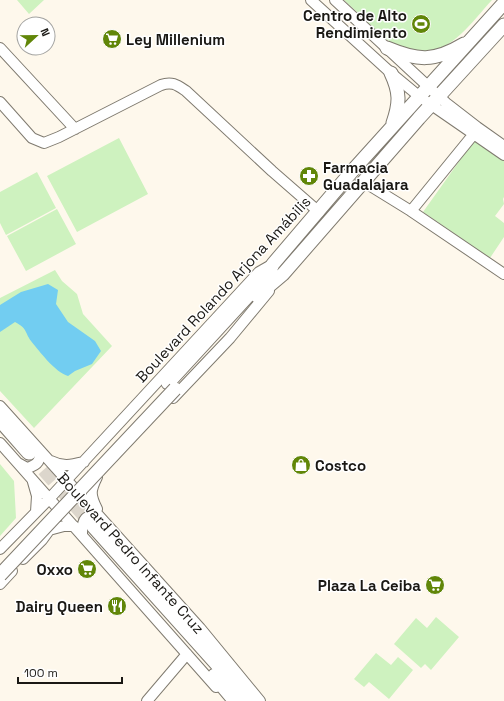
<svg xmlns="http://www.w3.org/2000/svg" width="504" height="701" font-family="'Space Grotesk',sans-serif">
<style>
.green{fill:#cef2bf}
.water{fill:#72cdf1}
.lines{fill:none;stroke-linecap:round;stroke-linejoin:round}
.highway-tunnel{stroke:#dcd6cc;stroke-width:15;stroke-dasharray:15 8;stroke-linecap:butt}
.minor-casing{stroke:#7f7a6f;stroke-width:12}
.major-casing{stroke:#7f7a6f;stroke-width:15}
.highway-casing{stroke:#7f7a6f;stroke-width:17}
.minor{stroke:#fff;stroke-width:10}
.major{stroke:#fff;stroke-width:13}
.highway{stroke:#fff;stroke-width:15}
.major-bridge-casing{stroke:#7f7a6f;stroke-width:15;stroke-linecap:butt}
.major-bridge{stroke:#fff;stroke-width:13}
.labels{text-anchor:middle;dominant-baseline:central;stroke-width:3;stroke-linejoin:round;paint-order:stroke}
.poi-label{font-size:15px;font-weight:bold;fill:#1a1814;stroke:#fff;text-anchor:end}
.street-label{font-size:15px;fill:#1a1814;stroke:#fff}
</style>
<rect width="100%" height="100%" fill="#fef8ec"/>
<path class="green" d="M17,0H44L29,14Z
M344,0H492C469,25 445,63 406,49C401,47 396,46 392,43C375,31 360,14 344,0Z
M119,138L148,194L77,232L47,176Z
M475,139L504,161V197L503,199L504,204L495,216L504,223V237L490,258L423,212Z
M37,172L56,208L6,235L0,223V192Z
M57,209L76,244L26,271L7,236Z
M55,270L62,281L77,294L83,314L112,346L34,428L0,391V298Z
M0,464L14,481L16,518L0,536Z
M436,617L459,637L431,670L425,664L421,668L394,644L416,618L427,628Z
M376,653L391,665L398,657L413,670L389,699L369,682L364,687L354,679Z"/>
<path class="water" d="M48,284L58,290L56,304L68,322L95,341L101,351L92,364L75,371L68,376C55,372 40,352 31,341C24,331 28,329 15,322L0,332V305L21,292Z"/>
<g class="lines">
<path class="highway-tunnel" d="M29,452L94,526"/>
<g class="minor-casing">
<path id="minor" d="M311,0L391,73L420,97L504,155
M335,0L446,103L477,127L504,146
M0,48L75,129
M0,102L32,138L44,143L59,137L161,85C172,81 177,85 186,91L272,171L319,212
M364,182L411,211L504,274
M411,211L473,135
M173,398L230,338L269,291
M0,406L200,628L260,701
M0,443L216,687
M51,461C63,467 71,465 84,462
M18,463L27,468C38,465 42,460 38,449
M97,477C90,491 90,495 97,509
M33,482L37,496L36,512
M49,530L64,526H74
M82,535C82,519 85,512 101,520
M0,549L49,499L259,272L273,264
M23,559L42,540L50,529
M0,584L12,571
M147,701L187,654"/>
</g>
<g class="major-casing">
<path id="major" d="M387,48C418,61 434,62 464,44
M391,73C400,92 400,103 393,123
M257,296L283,274L419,118L504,25
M168,383L268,274L273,264L354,169L504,3"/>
</g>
<g class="highway-casing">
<path id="highway" d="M0,419L29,452
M94,526L251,701
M215,676L236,701"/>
</g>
<use href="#minor" class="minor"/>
<use href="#major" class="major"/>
<use href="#highway" class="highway"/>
<g class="major-bridge-casing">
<path id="major-bridge" d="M0,575L175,389"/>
</g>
<use href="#major-bridge" class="major-bridge"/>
</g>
<defs>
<g id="stadium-disc" transform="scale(1)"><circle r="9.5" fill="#618608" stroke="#fff"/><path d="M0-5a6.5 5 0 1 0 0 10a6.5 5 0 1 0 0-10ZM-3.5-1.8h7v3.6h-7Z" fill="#fff"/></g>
<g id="supermarket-disc" transform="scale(1)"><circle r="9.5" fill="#618608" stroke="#fff"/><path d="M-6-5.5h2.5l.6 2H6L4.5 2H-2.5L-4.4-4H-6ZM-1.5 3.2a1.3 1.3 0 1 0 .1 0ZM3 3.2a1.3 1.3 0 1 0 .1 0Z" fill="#fff"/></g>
<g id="pharmacy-disc" transform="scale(1)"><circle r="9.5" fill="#618608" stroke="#fff"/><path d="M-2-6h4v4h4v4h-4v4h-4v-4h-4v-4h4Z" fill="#fff"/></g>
<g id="shop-disc" transform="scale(1)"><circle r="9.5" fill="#618608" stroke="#fff"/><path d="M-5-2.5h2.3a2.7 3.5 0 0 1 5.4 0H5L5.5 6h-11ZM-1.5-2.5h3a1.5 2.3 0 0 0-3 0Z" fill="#fff"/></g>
<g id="restaurant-disc" transform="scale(1)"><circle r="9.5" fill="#618608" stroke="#fff"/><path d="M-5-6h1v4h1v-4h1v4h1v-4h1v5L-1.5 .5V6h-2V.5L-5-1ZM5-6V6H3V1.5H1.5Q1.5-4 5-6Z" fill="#fff"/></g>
</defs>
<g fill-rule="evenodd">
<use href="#stadium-disc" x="421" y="24"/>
<use href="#supermarket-disc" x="112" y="39"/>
<use href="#pharmacy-disc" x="309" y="176"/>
<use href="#shop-disc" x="301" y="465"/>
<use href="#supermarket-disc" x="87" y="569"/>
<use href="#supermarket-disc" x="435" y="585"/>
<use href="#restaurant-disc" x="117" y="606"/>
</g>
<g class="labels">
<g class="poi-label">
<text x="407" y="15">Centro de Alto<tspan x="407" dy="17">Rendimiento</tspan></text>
<text x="126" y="39" text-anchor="start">Ley Millenium</text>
<text x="323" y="167" text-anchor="start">Farmacia<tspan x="323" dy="17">Guadalajara</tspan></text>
<text x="315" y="465" text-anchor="start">Costco</text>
<text x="73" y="569">Oxxo</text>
<text x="421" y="585">Plaza La Ceiba</text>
<text x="103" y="606">Dairy Queen</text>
</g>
<g class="street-label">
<text transform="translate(223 289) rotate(-47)">Boulevard Rolando Arjona Amábilis</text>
<text transform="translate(131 553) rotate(48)">Boulevard Pedro Infante Cruz</text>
</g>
</g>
<g transform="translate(36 36) rotate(68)"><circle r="19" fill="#ffffff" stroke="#a3a3a1"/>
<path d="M0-3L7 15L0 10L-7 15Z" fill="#618608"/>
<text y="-6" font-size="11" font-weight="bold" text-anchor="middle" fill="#1a1814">N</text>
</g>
<path d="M18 677v6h104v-6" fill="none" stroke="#1a1814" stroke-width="2"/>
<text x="24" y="677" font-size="12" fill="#1a1814" stroke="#ffffff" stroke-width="3" paint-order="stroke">100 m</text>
</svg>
